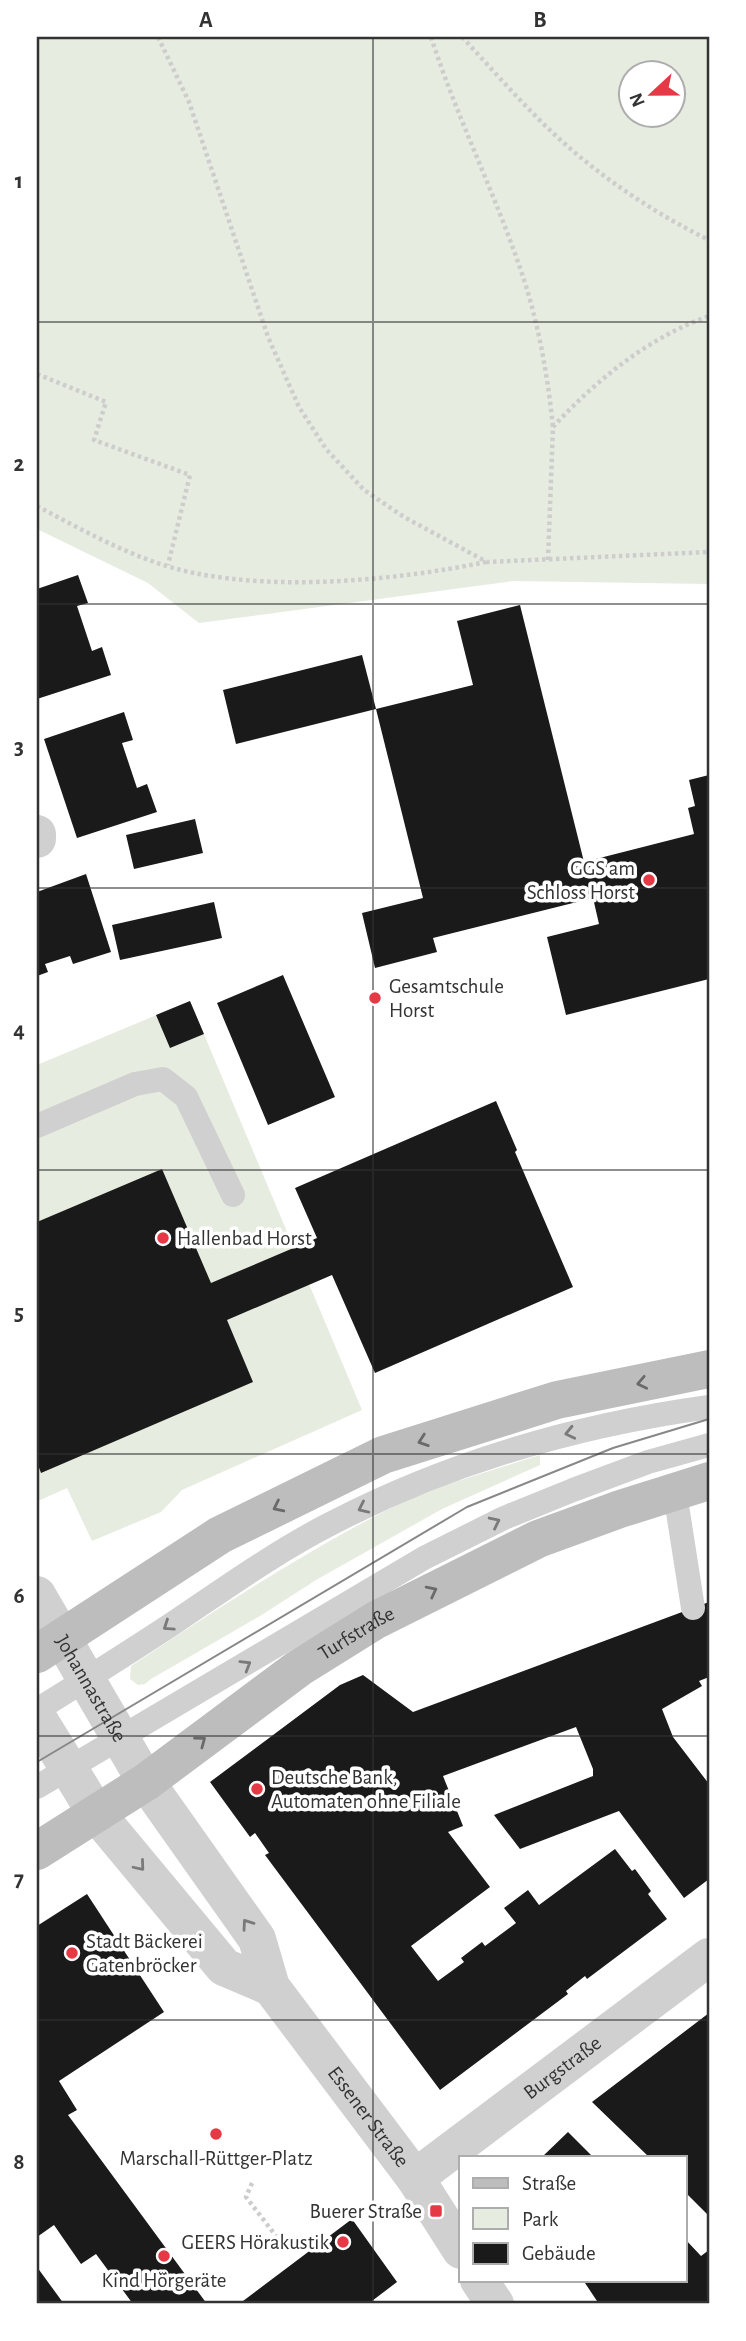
<svg xmlns="http://www.w3.org/2000/svg" width="746" height="2341" font-family="'Alegreya Sans',sans-serif">
<style>
.green{fill:#e6ecdf;fill-rule:evenodd}
.building{fill:#1a1a1a}
.lines{fill:none;stroke-linecap:round;stroke-linejoin:round}
.path{stroke:#cdcdcd;stroke-width:4.5;stroke-dasharray:3.5 3.5;stroke-linecap:butt}
.lane{stroke:#d0d0d0;stroke-width:24}
.street{stroke:#d0d0d0;stroke-width:38}
.secondary{stroke:#bdbdbd;stroke-width:38}
.tram{stroke:#888;stroke-width:2}
.oneway{stroke:#6a6a6a}
.oneway2{stroke:#7a7a7a}
.grid{fill:none;stroke:#333;stroke-width:2;stroke-opacity:0.55}
.poi-dot{fill:#e63946;stroke:#fff;stroke-width:2.5}
.labels{text-anchor:middle;dominant-baseline:central;stroke-width:7;stroke-linejoin:round;paint-order:stroke}
.poi-label{font-size:21px;fill:#333;stroke:#fff;text-anchor:start}
.street-label{font-size:21px;fill:#333;stroke:#fff}
.neatline{fill:none;stroke:#333;stroke-width:2.5}
.grid-label{font-size:23px;text-anchor:middle;font-weight:bold;fill:#333}
</style>
<rect width="100%" height="100%" fill="#fff"/>
<path class="green" d="M37,37H709V584L513,581L199,623L148,583L37,529ZM630,74H672V116H630Z
M190,1001L362,1410L182,1490L161,1512L92,1541L67,1488L38,1501L37,1499V1065Z
M540,1455V1465L442,1509L316,1580L260,1616L151,1679L145,1684L138,1685L130,1679L131,1666C212,1612 298,1556 385,1511C434,1486 488,1472 540,1455Z"/>
<path class="building" d="M78,575L88,603L77,606L92,651L102,647L111,675L37,699V589Z
M520,605L584,862L694,834L688,808L695,806L689,780L709,775V979L566,1015L547,937L599,924L593,898L433,938L437,952L375,968L362,913L423,898L376,709L236,744L223,690L362,655L376,709L473,685L457,621Z
M124,712L133,740L122,743L137,788L147,784L157,812L77,838L44,739Z
M195,819L203,853L134,869L126,835Z
M86,874L111,952L73,964L70,956L45,964L48,972L37,976V892Z
M214,902L222,938L120,960L112,925Z
M283,975L335,1097L268,1125L217,1003Z
M190,1001L204,1034L170,1048L156,1015Z
M496,1101L517,1150L515,1152L573,1287L375,1373L332,1275L227,1320L253,1382L41,1473L37,1462V1222L162,1169L211,1283L317,1238L295,1188Z
M709,1602V1677L699,1681L702,1686L662,1709L673,1737L709,1784V1879L684,1898L619,1811L520,1849L494,1815L593,1776V1769L576,1727L443,1776L463,1826L448,1832L490,1887L411,1946L438,1981L464,1962L461,1958L482,1942L485,1946L516,1923L504,1908L528,1890L539,1905L615,1849L632,1871L635,1869L651,1891L648,1894L667,1919L587,1979L585,1976L566,1991L568,1994L440,2090L265,1855L269,1853L255,1833L250,1837L210,1782L340,1685L363,1675L413,1712Z
M87,1894L164,2012L59,2081L77,2110L68,2115L207,2304H133L96,2254L81,2264L54,2225L37,2237V2207L39,2205L37,2202V1926Z
M709,2013V2216L685,2192V2157H649L592,2102Z
M568,2132L593,2157H542Z
M352,2219L397,2282L368,2304H239Z
M685,2239L701,2256L709,2250V2304H599L583,2280H685Z
M37,2267L64,2304H37Z"/>
<g class="lines">
<path class="path" d="M158,37L189,102L268,337L299,407L326,449L364,490L404,517L487,562L709,552
M431,37C458,121 499,201 526,286C540,332 548,379 553,427
M462,37C492,69 522,104 554,134C600,177 654,213 709,240
M37,374L106,402L94,440L190,475L168,565
M37,506C86,532 139,562 194,573C283,591 398,580 486,562
M548,560L553,427C595,381 649,337 709,316
M252,2183L246,2197L276,2236"/>
<path class="lane" d="M37,1126L135,1084L163,1079L186,1097L233,1195
M675,1493L693,1608
M37,1710C83,1681 130,1652 175,1622C227,1587 277,1551 332,1523C450,1462 578,1425 709,1407
M37,1787L424,1558L504,1518L573,1490L648,1462L709,1445"/>
<g class="street">
<path d="M37,834V839"/>
<path id="s1" d="M37,1595L146,1782L257,1939L271,1987L415,2178L461,2250"/>
<path d="M37,1717L96,1813L224,1967L271,1987"/>
<path id="s2" d="M415,2178L709,1957"/>
<path d="M479,2280L495,2304"/>
</g>
<g class="secondary">
<path d="M37,1654L220,1535L383,1455L557,1400L709,1369"/>
<path id="s3" d="M37,1851L146,1782L299,1668L376,1620L538,1539L620,1509L709,1481"/>
</g>
<path class="tram" d="M37,1762L467,1507L613,1448L709,1419"/>
</g>
<defs><path id="oneway-chevron" d="M-2-3.5L2.5 0L-2 3.5" fill="none" stroke-width="1.6" stroke-linecap="round" stroke-linejoin="round" transform="scale(1.75)"/></defs>
<g class="oneway">
<use href="#oneway-chevron" transform="translate(642 1383) rotate(168)"/>
<use href="#oneway-chevron" transform="translate(423 1441) rotate(161)"/>
<use href="#oneway-chevron" transform="translate(278 1507) rotate(154)"/>
<use href="#oneway-chevron" transform="translate(432 1591) rotate(-27)"/>
<use href="#oneway-chevron" transform="translate(201 1741) rotate(-37)"/>
</g>
<g class="oneway2">
<use href="#oneway-chevron" transform="translate(570 1433) rotate(167)"/>
<use href="#oneway-chevron" transform="translate(363 1508) rotate(155)"/>
<use href="#oneway-chevron" transform="translate(495 1522) rotate(-26)"/>
<use href="#oneway-chevron" transform="translate(168 1626) rotate(146)"/>
<use href="#oneway-chevron" transform="translate(246 1665) rotate(-31)"/>
<use href="#oneway-chevron" transform="translate(140 1866) rotate(50)"/>
<use href="#oneway-chevron" transform="translate(247 1924) rotate(-125)"/>
</g>
<path class="grid" d="M373,37V2304M37,322H709M37,604H709M37,888H709M37,1170H709M37,1454H709M37,1736H709M37,2020H709"/>
<g class="poi-dot">
<circle cx="649" cy="880" r="7"/>
<circle cx="375" cy="998" r="7"/>
<circle cx="163" cy="1238" r="7"/>
<circle cx="257" cy="1789" r="7"/>
<circle cx="72" cy="1953" r="7"/>
<circle cx="216" cy="2134" r="7"/>
<rect x="429" y="2204" width="14" height="14" rx="3.5"/>
<circle cx="343" cy="2242" r="7"/>
<circle cx="164" cy="2256" r="7"/>
</g>
<g class="labels">
<g class="poi-label">
<text x="635" y="868" text-anchor="end">GGS am<tspan x="635" dy="24">Schloss Horst</tspan></text>
<text x="389" y="986">Gesamtschule<tspan x="389" dy="24">Horst</tspan></text>
<text x="177" y="1238">Hallenbad Horst</text>
<text x="271" y="1777">Deutsche Bank,<tspan x="271" dy="24">Automaten ohne Filiale</tspan></text>
<text x="86" y="1941">Stadt Bäckerei<tspan x="86" dy="24">Gatenbröcker</tspan></text>
<text x="216" y="2158" text-anchor="middle">Marschall-Rüttger-Platz</text>
<text x="422" y="2211" text-anchor="end">Buerer Straße</text>
<text x="329" y="2242" text-anchor="end">GEERS Hörakustik</text>
<text x="164" y="2280" text-anchor="middle">Kind Hörgeräte</text>
</g>
<g class="street-label">
<text stroke="none"><textPath href="#s3" startOffset="387">Turfstraße</textPath></text>
<text stroke="none"><textPath href="#s1" startOffset="108">Johannastraße</textPath></text>
<text stroke="none"><textPath href="#s2" startOffset="184">Burgstraße</textPath></text>
<text stroke="none"><textPath href="#s1" startOffset="621">Essener Straße</textPath></text>
</g>
</g>
<rect width="746" height="2341" fill="none" stroke="#ffffff" stroke-width="77"/>
<rect x="459" y="2156" width="228" height="126" fill="#ffffff" stroke="#adadad" stroke-width="2"/>
<rect x="473" y="2178" width="35" height="10" fill="#bdbdbd" stroke="#adadad" stroke-width="2"/>
<text x="522" y="2190" font-size="21" fill="#333333">Straße</text>
<rect x="473" y="2208" width="35" height="21" fill="#e6ecdf" stroke="#adadad" stroke-width="2"/>
<text x="522" y="2226" font-size="21" fill="#333333">Park</text>
<rect x="473" y="2243" width="35" height="21" fill="#1a1a1a" stroke="#adadad" stroke-width="2"/>
<text x="522" y="2260" font-size="21" fill="#333333">Gebäude</text>
<g transform="translate(652 94) rotate(248)"><circle r="33" fill="#ffffff" stroke="#adadad" stroke-width="2"/>
<path d="M0-5L12 26L0 18L-12 26Z" fill="#e63946"/>
<text y="-10" font-size="19" font-weight="bold" text-anchor="middle" fill="#333333">N</text>
</g>
<rect x="38" y="38" width="670" height="2264" class="neatline"/>
<g class="grid-label">
<text x="206" y="27">A</text>
<text x="540" y="27">B</text>
<text x="19" y="188">1</text>
<text x="19" y="471">2</text>
<text x="19" y="754">3</text>
<text x="19" y="1037">4</text>
<text x="19" y="1320">5</text>
<text x="19" y="1603">6</text>
<text x="19" y="1886">7</text>
<text x="19" y="2169">8</text>
</g>
</svg>
